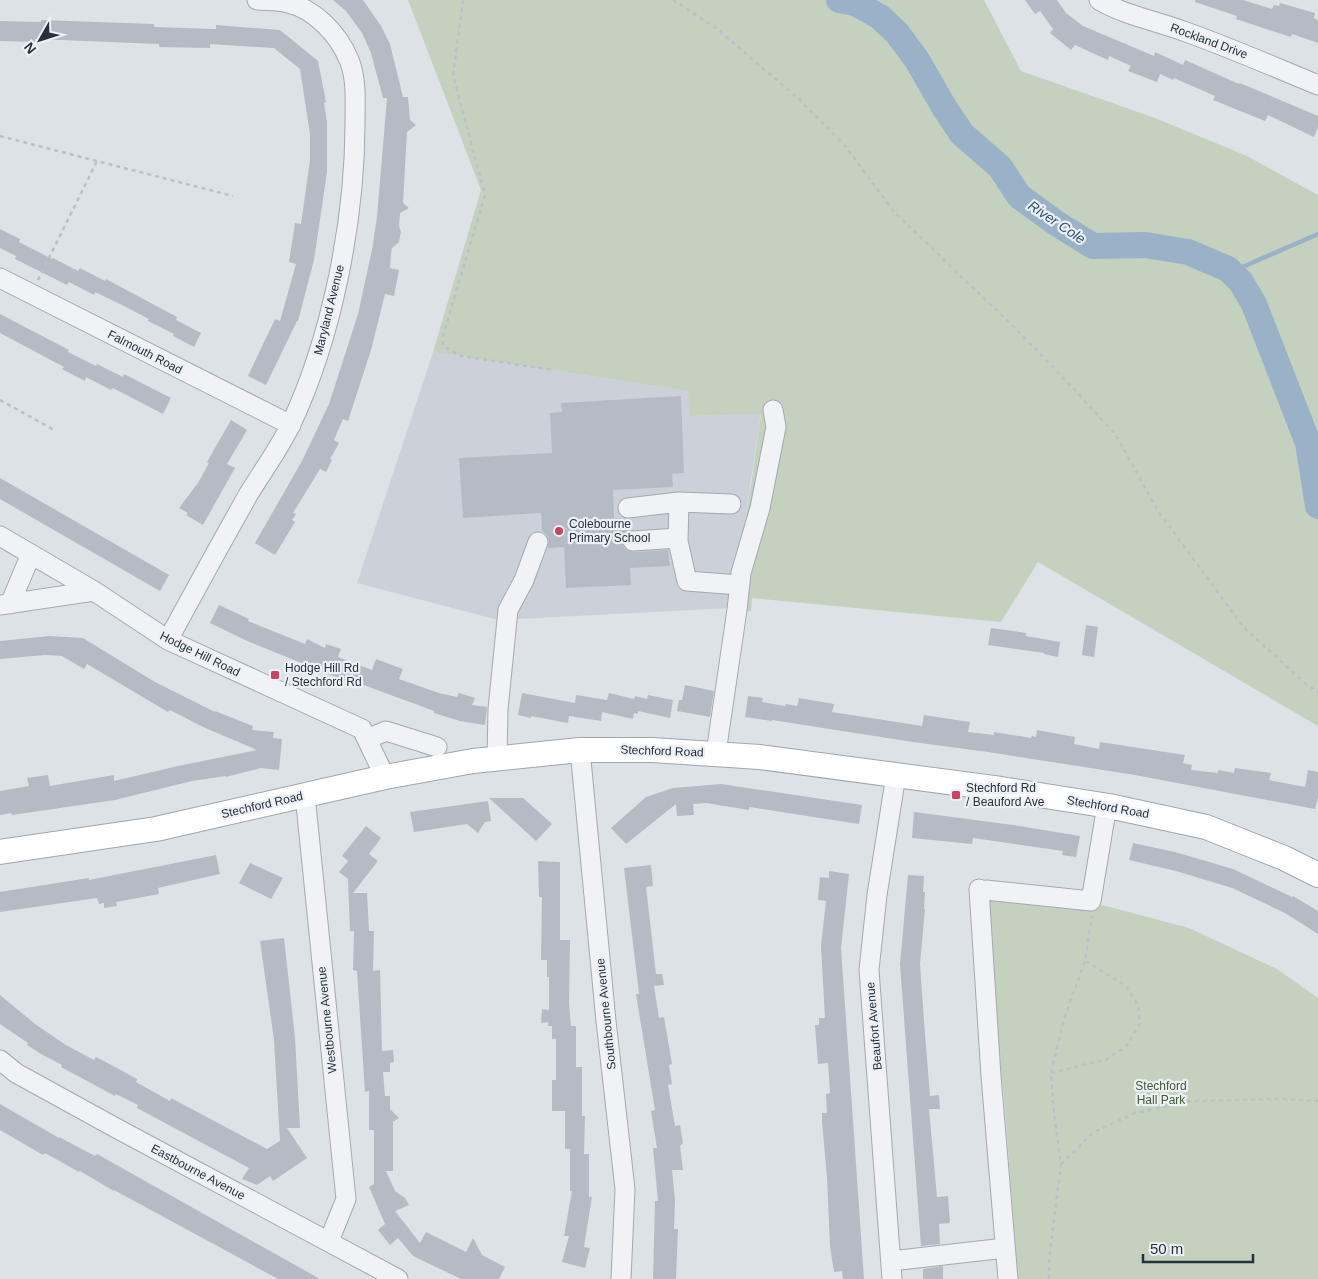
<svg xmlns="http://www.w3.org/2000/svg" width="1318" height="1279" font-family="Arial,sans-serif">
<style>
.built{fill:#ccd1d9}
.green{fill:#c4d1bf}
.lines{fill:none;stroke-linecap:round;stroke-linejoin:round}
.stream{stroke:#99b2c7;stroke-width:4.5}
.river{stroke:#99b2c7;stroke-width:26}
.building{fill:#b5bbc4}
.minor-casing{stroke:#a3a9b1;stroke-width:21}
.major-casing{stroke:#9da7b2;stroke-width:26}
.path{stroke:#bcc0c5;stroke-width:2.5;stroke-dasharray:4 4;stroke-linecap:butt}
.minor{stroke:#f0f2f5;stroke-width:19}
.major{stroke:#fff;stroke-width:24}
.poi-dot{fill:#cb4360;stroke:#edf1f5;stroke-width:2}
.labels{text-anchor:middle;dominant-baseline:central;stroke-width:4.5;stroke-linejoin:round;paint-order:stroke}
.street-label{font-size:12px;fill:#27313d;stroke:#edf1f5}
.poi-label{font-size:12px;fill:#27313d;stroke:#edf1f5;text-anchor:start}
.park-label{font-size:12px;fill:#3e5935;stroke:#edf1f5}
.water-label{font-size:14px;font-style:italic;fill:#325270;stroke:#edf1f5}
</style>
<rect width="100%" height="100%" fill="#dde2e7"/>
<path class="built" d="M433,352L688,391L690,416L761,413L732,608L498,620L357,583Z"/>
<path class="green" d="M408,0H984L1021,71L1155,118L1247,156L1318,195V726L1038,562L1001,622L752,598L751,611L737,610L736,577L751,486L761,414L689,416L688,391L433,352L481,190Z
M995,892L1106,906L1189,928L1277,969L1318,998V1279H1018L1004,1098L983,906Z"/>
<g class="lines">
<path class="stream" d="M1231,272L1318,234"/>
<path class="river" d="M839,0L855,3L880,17L897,33L917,60L944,107L962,134L1000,167L1019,196L1056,223L1093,246L1145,245L1188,252L1228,269L1241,282L1254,304L1308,443L1318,506"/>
</g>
<path class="building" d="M333,0H363L381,26L390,44L403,97H408L410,120L416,125L407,132L403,203L409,208L400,213L399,226L401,232L399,242L392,248L391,254L390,268L399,270L394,296L385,294L371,350L348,421L343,419L334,440L339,443L330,459L332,460L326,472L320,469L293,513L296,514L292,520L295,522L275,555L255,543L302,461L329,404L358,314L372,250L377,217L387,98H383L371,53L362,33L346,11Z
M1025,0H1057L1066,13L1083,26L1154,56L1155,52L1183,65L1185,60L1239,84L1240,83L1318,116V127L1314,137L1268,115L1265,121L1213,100L1215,96L1174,78L1173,80L1160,74L1157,82L1128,71L1131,66L1109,56L1108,60L1075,45L1071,50L1050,33L1053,29L1040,11L1035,14Z
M1195,0H1243L1272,9L1274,5L1279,6L1280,3L1315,13L1314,18L1318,20V43L1292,34L1291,37L1266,29L1236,19L1237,16L1195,2Z
M41,20L154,24V27L216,29V25L280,30L318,61L326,102L324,103L327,122V172L314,260L298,321H297L266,385L248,376L275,319L280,321L296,264L289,262L295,223L301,224L310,160V134L300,69L274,48L210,44V48L159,47V44L35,39V42L0,41V21L41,22Z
M0,229L20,239L19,242L52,259L53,258L78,271L80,268L105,281L106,279L177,317L176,320L201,333L194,347L173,336L174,334L148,321L149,319L120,304L95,292L94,295L69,282L67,285L15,259L16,256L0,248Z
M0,314L69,350L68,352L96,366L97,364L123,377L124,374L171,398L163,414L113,388L111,390L86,377L85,381L62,369L64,367L0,333Z
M681,396L684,473L672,474L673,487L613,490L614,518L631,519V530L626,532L623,536L622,542L624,548L628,551L634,552L668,550L670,566L630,568L631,585L566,588L564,547L548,548L549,540L546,534L542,531L541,513L463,518L459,458L552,453L550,413L562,412L561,403Z
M231,420L247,430L227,464L235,468L203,525L186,515L188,513L179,508L198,483L209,463L207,462Z
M0,478L169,575L160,591L0,499Z
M219,605L249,619L248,621L305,644L307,639L325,648L326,644L341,649L338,657L372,670L376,659L403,669L399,679L439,693L457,697L459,693L475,698L472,705L487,707L485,725L460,721L434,713V711L361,684L360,686L336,677L245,640L210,623Z
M1086,625L1098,627L1094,657L1082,655Z
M991,628L1026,633V636L1060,642L1058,657L1044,654V653L988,645Z
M50,636L83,638L155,682L215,712V711L253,726L252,730L274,732L273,738L282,739L279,770L261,768L226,777V776L192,781L115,800L12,815L11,813L0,815V791L29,786L27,778L48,775L50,786L114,775V781L178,766L257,750L203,727L170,710L168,712L87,664L84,669L62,656L45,655L0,659V641Z
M685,685L714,691L710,717L677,711L679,700H682Z
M522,693L575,703L576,695L607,700L609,693L634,699L635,696L647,699L648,695L673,700L670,718L638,711V714L634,713L633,719L602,712L601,721L569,716L568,723L531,716V718L518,715Z
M748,696L763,698L762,702L785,706L786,704L797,706L799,698L834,704L832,712L922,726L924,715L970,722L968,732L994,735V732L1031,738L1032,736L1036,737L1037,730L1075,737L1074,744L1099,749L1100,742L1185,755L1183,763L1192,765L1191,770L1218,773V770L1234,773L1235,768L1271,773L1269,780L1305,787L1308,770L1318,772V797L1315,809L1135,775L988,752L913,742L772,720V721L745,717Z
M721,784L862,805L859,824L749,807V810L706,803L693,804L694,815L677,816L676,804L626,844L611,828L646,797L673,788Z
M489,798H523L552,824L536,841Z
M488,801L491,821L485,822L478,833L467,824L414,832L410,812Z
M914,812L1013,825L1080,836L1076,857L1062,855L1063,851L973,838L972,844L912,838Z
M366,826L381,838L369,854L378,861L353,893H367L369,931H374L373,971L380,970L382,1051L393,1050L394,1062L390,1063V1072H383L385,1096H390V1109L399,1118L393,1122V1171H386L395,1191L405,1198L409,1205L395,1211L420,1243L426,1232L466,1252L473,1238L482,1255L505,1267L499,1279H461L413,1256L398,1238L390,1245L378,1230L385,1224L369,1187L374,1184V1130H369V1091L365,1092L357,971L353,970L354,931H350L348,879L339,872L348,861L342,856Z
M1133,843L1175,852L1233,869L1292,897L1293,896L1318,911V934L1285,913L1232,888L1176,871L1129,860Z
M216,855L220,874L158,888L159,894L116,902L117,906L104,908V903L99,904L97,898L0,912V892L89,878V880Z
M538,861L560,862V940H570L569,1003L571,1026H576V1067H582V1116H585L584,1154H589V1197H592L584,1247L590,1248L585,1268L562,1262L569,1236H564L572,1191H570V1149H565V1111H552V1080H556V1039H552V1026H548V1022L541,1023L542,1009L549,1010V977H547V960H541L542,897H539Z
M250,863L283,878L271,899L239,883Z
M651,865L653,886L646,887L656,974H662L664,985L654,986L659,1018L664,1017L672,1064L669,1065L672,1084L668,1085L675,1126L680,1125L683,1143L680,1146L683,1170H672L675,1200L674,1229H678L676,1279H653L655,1201H658L653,1148H657L651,1111L655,1110L636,994H639L624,868Z
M829,871L849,874L841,948L864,1279H843L842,1271L834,1272L830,1246L827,1177L822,1122V1113H827L826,1094L830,1093L828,1063L818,1064L815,1025H819V1018H825L821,946L826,901L818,900L820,877L829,878Z
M908,875L924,876L923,892H925L924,909H925L920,964L924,1021L930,1096L939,1095L940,1109H929L937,1197L948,1196L950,1223L939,1224L940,1244L921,1246L900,964Z
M284,938L295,1038L300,1128H287L307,1158L273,1181L270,1176L257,1185L242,1179L249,1168L137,1108L138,1105L116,1094L115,1096L61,1067L62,1065L41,1054L27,1045L28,1043L0,1024V995L35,1024L66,1045L94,1060L96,1057L117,1068L137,1079L136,1082L170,1101L171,1098L267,1149L280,1141L274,1040L260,941Z
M0,1104L59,1138V1137L95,1156L97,1154L320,1279H278L114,1190V1191L80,1171L79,1172L45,1153L43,1155L0,1130Z
M943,1266V1279H923V1269Z"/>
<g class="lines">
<g class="minor-casing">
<path id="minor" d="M1099,0C1126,16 1157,21 1186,32C1231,48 1274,67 1318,85
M0,278L291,425
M731,504L679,502L678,541L687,581L739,585
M628,508L679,502
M0,536L94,591L168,640L362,729L385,777
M633,541L678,538
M10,604L31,554
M0,605L94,591
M168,640C194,592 221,543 248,495C262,472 279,449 291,424C332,337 355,220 355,123C355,103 357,79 349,60C339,35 315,9 288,3C278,0 267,1 257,0
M367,739L386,731L437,747
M580,750L606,1021L625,1189L621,1279
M716,753L737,610L741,573L760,508L776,427L773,410
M497,759L498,709L508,610L524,580L538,542
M305,795L346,1199L329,1241
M979,889L991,1076L1008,1279
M986,890L1091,901L1107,805
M0,1060L16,1073L116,1128L398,1279
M891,1261L1005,1248
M892,1279L869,970L877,895L896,775"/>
</g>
<g class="major-casing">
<path id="major" d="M0,852L156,829L385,777L473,761L580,750H652L760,757L1001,789L1109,806L1206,827L1284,858L1318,875"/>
</g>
<path class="path" d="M463,0L453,75L485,195L443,336V346L461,356L553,370
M673,0L716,28L799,99L846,147L894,212L1010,323L1072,387L1116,435L1156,508L1244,628L1306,684L1318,692
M0,136L233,196
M38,280L97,161
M0,400L56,431
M1051,1073L1107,1059L1126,1047L1140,1024L1138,1005L1125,985L1085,961
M1061,1164L1094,1132L1135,1113L1192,1101L1281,1099L1318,1101
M1049,1279V1260L1061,1164L1054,1115L1051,1073L1064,1019L1085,961L1092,916"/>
<use href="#minor" class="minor"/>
<use href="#major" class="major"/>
</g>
<g class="poi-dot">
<circle cx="559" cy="531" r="5"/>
<rect x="270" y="670" width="10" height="10" rx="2.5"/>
<rect x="951" y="790" width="10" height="10" rx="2.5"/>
</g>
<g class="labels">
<g class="street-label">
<text transform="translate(1209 41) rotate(20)">Rockland Drive</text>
<text transform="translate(329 310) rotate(-76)">Maryland Avenue</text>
<text transform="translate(145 352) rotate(27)">Falmouth Road</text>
<text transform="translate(200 654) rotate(26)">Hodge Hill Road</text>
<text transform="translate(662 751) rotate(2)">Stechford Road</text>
<text transform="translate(262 805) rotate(-13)">Stechford Road</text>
<text transform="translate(1108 807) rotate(10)">Stechford Road</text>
<text transform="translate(606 1014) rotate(-96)">Southbourne Avenue</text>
<text transform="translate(327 1020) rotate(-96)">Westbourne Avenue</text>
<text transform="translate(874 1026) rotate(-95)">Beaufort Avenue</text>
<text transform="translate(198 1172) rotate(28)">Eastbourne Avenue</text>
</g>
<g class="poi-label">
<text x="569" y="524">Colebourne<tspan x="569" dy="14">Primary School</tspan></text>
<text x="285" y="668">Hodge Hill Rd<tspan x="285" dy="14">/ Stechford Rd</tspan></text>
<text x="966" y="788">Stechford Rd<tspan x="966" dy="14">/ Beauford Ave</tspan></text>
</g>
<g class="park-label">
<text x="1161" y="1086">Stechford<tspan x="1161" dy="14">Hall Park</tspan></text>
</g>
<g class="water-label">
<text transform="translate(1057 222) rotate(34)">River Cole</text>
</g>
</g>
<g transform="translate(40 40) rotate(231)" stroke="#edf1f5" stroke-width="4" paint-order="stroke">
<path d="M0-4L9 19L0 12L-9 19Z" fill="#27313d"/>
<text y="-8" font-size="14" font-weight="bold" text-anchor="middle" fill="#27313d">N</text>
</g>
<path d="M1143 1254v8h110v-8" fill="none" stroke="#27313d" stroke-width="2.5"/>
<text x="1150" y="1254" font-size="15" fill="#27313d" stroke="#edf1f5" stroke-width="4" paint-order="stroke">50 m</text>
</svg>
